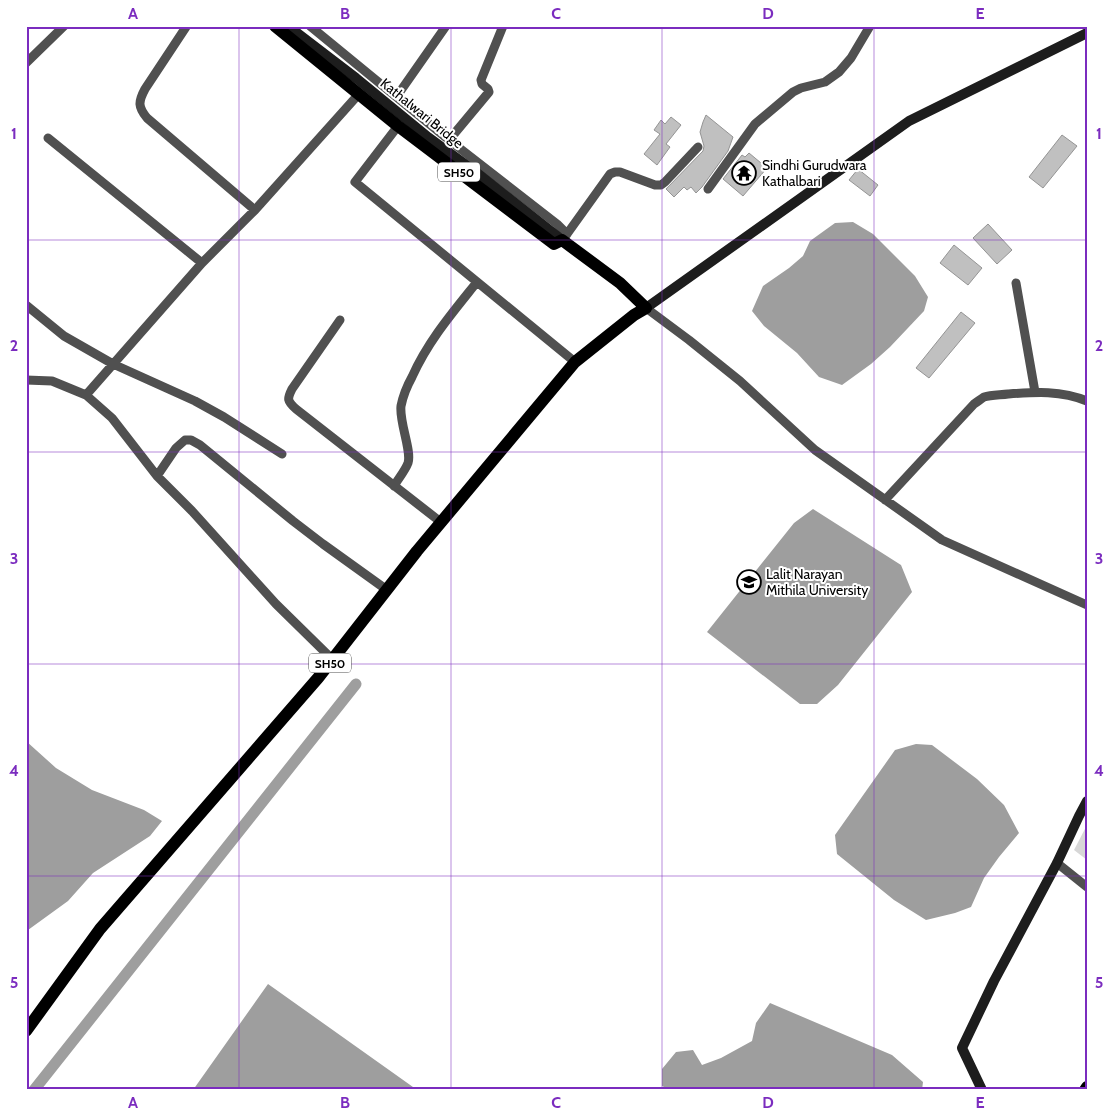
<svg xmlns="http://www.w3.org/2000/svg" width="1113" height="1116" font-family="Cabin,sans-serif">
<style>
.green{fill:#d7d7d7}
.water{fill:#9e9e9e}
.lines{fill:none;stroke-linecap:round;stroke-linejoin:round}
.canal{stroke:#9e9e9e;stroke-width:11}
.building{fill:#c0c0c0;stroke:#949494}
.street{stroke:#505050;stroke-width:9}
.secondary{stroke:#1d1d1d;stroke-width:10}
.primary{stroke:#000;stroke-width:12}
.grid{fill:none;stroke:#7b2cbf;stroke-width:1;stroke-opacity:0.55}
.labels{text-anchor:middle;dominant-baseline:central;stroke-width:4;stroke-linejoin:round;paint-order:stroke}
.shield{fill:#fff;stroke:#4c4c4c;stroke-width:1}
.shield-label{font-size:12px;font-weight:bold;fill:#000}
.street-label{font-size:14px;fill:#000;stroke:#fff}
.poi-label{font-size:14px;fill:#000;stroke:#fff;text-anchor:start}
.neatline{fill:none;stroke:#7b2cbf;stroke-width:2}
.grid-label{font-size:16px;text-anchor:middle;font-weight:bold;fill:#7b2cbf}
</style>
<rect width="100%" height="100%" fill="#fff"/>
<path class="green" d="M1087,825V860L1074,850Z"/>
<path class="water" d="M853,222L873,234L915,276L928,297L924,311L890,347L871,364L842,385L819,377L797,353L764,326L752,311L763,286L789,268L803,256L810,241L835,223Z
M813,509L901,565L912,592L838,685L817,704H800L707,632L794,523Z
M26,741L56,768L92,790L144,810L162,821L150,836L93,873L68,901L28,930L26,935Z
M916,744L932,745L977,779L1004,805L1019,833L999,857L984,878L971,907L955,913L926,920L894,900L837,854L835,835L895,750Z
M268,984L413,1087L412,1090H193Z
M770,1003L892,1055L923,1082L922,1090H670L662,1086V1069L676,1052L693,1050L702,1065L721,1058L752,1041L756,1023Z"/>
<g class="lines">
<path class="canal" d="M34,1090L356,684"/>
</g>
<path class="building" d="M706,115L733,137L728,151L702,187L696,193L691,187L687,190L684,187L674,197L666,189L703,151L704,146L700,132L703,122Z
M671,117L681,125L666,144L670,147L657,165L644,154L660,134L654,130L661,120L665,124Z
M1062,135L1077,146L1043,188L1029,177Z
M749,153L767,168L743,196L723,179L742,155L745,157Z
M858,169L878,185L870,196L849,180Z
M988,224L1012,250L997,264L973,238Z
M954,245L982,268L968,285L940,263Z
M961,312L975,323L929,378L916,368Z"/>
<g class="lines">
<path class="street" d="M310,26L449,140L557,224L567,234L562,240
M186,27L145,89C138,102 138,107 147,118L255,210
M26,63L64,26
M397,96L446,26
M398,126L355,182L575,362
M48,138L202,263
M449,140L489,92L488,89L482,84L481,80L503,26
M708,189L755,124L793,92L801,88L825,82L839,72L851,58L870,26
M567,234L610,174L615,172H620L655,185H661L665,182L698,147
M1016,283L1035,392
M26,305L64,336L113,364L195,401L224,417L282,454
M646,308L689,340L740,381L815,450L942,540L1087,605
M340,320L292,389C287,399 287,401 296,409L442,523
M26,380L52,381L86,395L112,418L157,476L192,511L276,604L333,660
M86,395L202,263L255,210L358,95
M157,476L176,448L185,440H191L200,445L293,521L323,544L387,590
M394,486C398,479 405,471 408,463C412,451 399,422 401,406C403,396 407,386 412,377C428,341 453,312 477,282
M885,500L974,404C977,402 981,399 984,397C991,395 1001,395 1008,394C1035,392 1061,390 1087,401
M1057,863L1087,887"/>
<path class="secondary" d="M288,26L356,78L428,137L477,173L562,240
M646,308L909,121L1087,33
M982,1090L962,1048L994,981L1057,863L1079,816L1087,801"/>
<path class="primary" d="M26,1031L100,929L318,678L417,551L575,362L634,315L646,308L620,283L562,240L554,244L398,126L275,26
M1085,1090L1087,1087"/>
</g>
<path class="grid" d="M239,26V1090M451,26V1090M662,26V1090M874,26V1090M26,240H1087M26,452H1087M26,664H1087M26,876H1087"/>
<defs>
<g id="temple-ring" transform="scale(1.25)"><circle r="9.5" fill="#fff" stroke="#000" stroke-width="1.5"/><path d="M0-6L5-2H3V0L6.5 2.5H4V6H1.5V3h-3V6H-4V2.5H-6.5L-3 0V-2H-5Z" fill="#000"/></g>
<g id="university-ring" transform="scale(1.25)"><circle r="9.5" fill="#fff" stroke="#000" stroke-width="1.5"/><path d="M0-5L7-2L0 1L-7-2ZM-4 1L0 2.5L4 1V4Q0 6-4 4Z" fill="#000"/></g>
</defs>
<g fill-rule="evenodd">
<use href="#temple-ring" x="744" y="173"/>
<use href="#university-ring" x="749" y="582"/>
</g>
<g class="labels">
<g class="shield">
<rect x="438" y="162.5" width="42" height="19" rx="4"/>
<rect x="309" y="653.5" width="42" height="19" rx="4"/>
</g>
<g class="shield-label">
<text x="459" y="172">SH50</text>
<text x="330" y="663">SH50</text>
</g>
<g class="street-label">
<text transform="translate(422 113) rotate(39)">Kathalwari Bridge</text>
</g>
<g class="poi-label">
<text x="762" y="165">Sindhi Gurudwara<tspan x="762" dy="16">Kathalbari</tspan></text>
<text x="766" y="574">Lalit Narayan<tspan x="766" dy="16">Mithila University</tspan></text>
</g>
</g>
<rect width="1113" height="1116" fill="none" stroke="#ffffff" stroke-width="55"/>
<rect x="28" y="28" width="1058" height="1060" class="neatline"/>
<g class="grid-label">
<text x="133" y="19">A</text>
<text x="345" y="19">B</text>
<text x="556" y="19">C</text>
<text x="768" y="19">D</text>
<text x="980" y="19">E</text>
<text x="14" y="139">1</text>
<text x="1099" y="139">1</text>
<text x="14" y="351">2</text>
<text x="1099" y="351">2</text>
<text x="14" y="564">3</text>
<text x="1099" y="564">3</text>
<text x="14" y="776">4</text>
<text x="1099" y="776">4</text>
<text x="14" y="988">5</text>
<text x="1099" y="988">5</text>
<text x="133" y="1108">A</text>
<text x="345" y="1108">B</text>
<text x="556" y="1108">C</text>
<text x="768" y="1108">D</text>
<text x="980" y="1108">E</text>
</g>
</svg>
